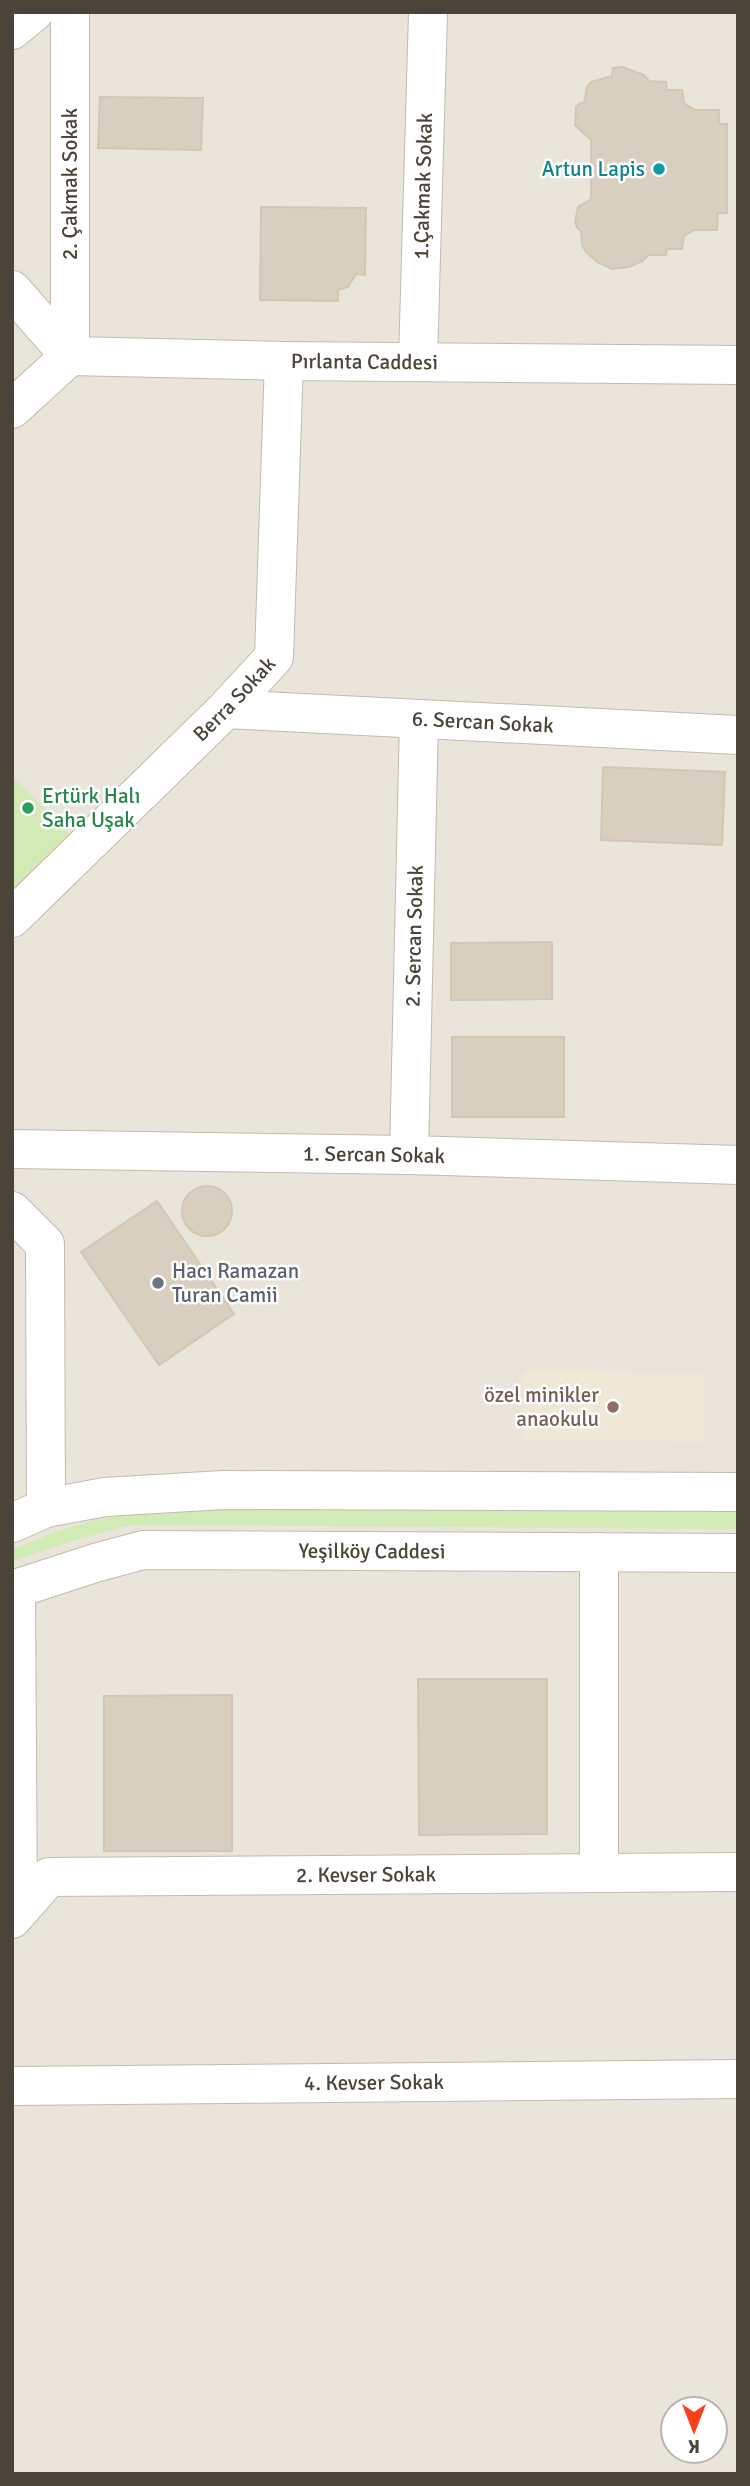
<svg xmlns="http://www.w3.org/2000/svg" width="750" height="2486" font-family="Signika,sans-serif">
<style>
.residential{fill:#eae5da;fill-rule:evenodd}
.education{fill:#efe8d6}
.green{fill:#d2eab5}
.building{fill:#d8cfc1;stroke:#d3c7b4;stroke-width:2}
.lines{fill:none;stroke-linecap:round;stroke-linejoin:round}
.minor-casing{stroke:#c2bbae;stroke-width:40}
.minor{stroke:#fff;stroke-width:38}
.culture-dot{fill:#0f9aa8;stroke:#fff;stroke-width:2.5}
.leisure-dot{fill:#2e9e5b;stroke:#fff;stroke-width:2.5}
.worship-dot{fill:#6b7280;stroke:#fff;stroke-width:2.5}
.education-dot{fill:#8d6e63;stroke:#fff;stroke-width:2.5}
.labels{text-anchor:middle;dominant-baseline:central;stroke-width:5;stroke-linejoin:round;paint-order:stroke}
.culture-label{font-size:21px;fill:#0d838f;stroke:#fff;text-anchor:end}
.street-label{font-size:21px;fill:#4b4439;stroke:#fff}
.leisure-label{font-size:21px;fill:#27864d;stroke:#fff;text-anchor:start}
.worship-label{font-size:21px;fill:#5b616d;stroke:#fff;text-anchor:start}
.education-label{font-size:21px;fill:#785e54;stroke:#fff;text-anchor:end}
</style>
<rect width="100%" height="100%" fill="#f6f3ec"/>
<path class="residential" d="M12,12H738V2474H12ZM673,2409H715V2451H673Z"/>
<path class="education" d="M523,1371L704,1374L703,1442L522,1439Z"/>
<path class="green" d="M12,776L76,840L12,900Z
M188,1507L738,1512V1529L130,1525L72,1541L12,1561V1550C74,1522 121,1511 188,1507Z"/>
<path class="building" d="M623,67L644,75L649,81L666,82L667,90H682L684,103L695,110H719V124H727V213H718L717,230H694L684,236L682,249H667L666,255H648L643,261L629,267L612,269L597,262L586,252L582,245L581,231L577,228L575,222L578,207L591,199V140L575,125L576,107L580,103H584L587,87L591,82L612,76L613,68Z
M100,97L203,98L201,150L98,148Z
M261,207L366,208L365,275L356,274L348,287L338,290V301L260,300Z
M603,767L725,772L722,845L601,840Z
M552,942V999L451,1000V943Z
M452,1037H564V1117H452Z
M182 1211a25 25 0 1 1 50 0a25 25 0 1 1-50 0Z
M157,1201L234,1314L159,1365L81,1252Z
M418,1679H547V1834L419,1835Z
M232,1695V1851H104V1696Z"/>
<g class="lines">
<g class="minor-casing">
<g id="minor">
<path d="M70,12V356"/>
<path d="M12,30L34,12"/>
<path d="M12,290L70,356"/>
<path id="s1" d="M418,361L428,12"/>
<path id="s2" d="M12,409L70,356L284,361L738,365"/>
<path id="s3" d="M226,709L738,735"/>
<path id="s4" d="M12,918L226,709L274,657L284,361"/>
<path id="s5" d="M12,1149L409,1155L738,1165"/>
<path id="s6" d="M409,1155L419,719"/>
<path d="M12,1211L45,1244L46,1508"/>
<path d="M12,1523L46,1508L105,1497L223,1490L738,1492"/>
<path d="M599,1552V1872"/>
<path d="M16,1588L18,1912"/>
<path id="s7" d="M12,1590L95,1563L143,1550L738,1553"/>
<path id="s8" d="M12,1919L49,1877L738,1872"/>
<path id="s9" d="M12,2086L738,2079"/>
</g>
</g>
<use href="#minor" class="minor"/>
</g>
<circle class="culture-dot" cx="659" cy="169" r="7"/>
<circle class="leisure-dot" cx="28" cy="808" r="7"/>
<circle class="worship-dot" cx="158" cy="1283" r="7"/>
<circle class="education-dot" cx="613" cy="1407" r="7"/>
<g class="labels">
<g class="culture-label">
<text x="645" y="169">Artun Lapis</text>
</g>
<g class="street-label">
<text transform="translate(70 184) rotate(-90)">2. Çakmak Sokak</text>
<text stroke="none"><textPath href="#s1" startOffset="175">1.Çakmak Sokak</textPath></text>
<text stroke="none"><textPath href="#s2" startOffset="373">Pırlanta Caddesi</textPath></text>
<text stroke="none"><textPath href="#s4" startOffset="312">Berra Sokak</textPath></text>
<text stroke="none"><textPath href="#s3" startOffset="257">6. Sercan Sokak</textPath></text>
<text stroke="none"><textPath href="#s6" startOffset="219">2. Sercan Sokak</textPath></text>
<text stroke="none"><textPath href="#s5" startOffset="362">1. Sercan Sokak</textPath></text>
<text stroke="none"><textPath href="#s7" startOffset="366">Yeşilköy Caddesi</textPath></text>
<text stroke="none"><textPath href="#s8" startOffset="373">2. Kevser Sokak</textPath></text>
<text stroke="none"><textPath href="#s9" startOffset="362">4. Kevser Sokak</textPath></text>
</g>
<g class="leisure-label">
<text x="42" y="796">Ertürk Halı<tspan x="42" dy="24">Saha Uşak</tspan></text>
</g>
<g class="worship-label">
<text x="172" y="1271">Hacı Ramazan<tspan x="172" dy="24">Turan Camii</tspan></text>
</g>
<g class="education-label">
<text x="599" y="1395">özel minikler<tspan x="599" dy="24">anaokulu</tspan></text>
</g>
</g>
<rect width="750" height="2486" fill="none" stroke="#4b4439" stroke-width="28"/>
<g transform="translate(694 2430) rotate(180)"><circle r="33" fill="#ffffff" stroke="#b7b4b0" stroke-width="2"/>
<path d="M0-5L12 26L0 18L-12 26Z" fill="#fc3f1d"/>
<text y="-10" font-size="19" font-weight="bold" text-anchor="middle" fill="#4b4439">K</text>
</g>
</svg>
